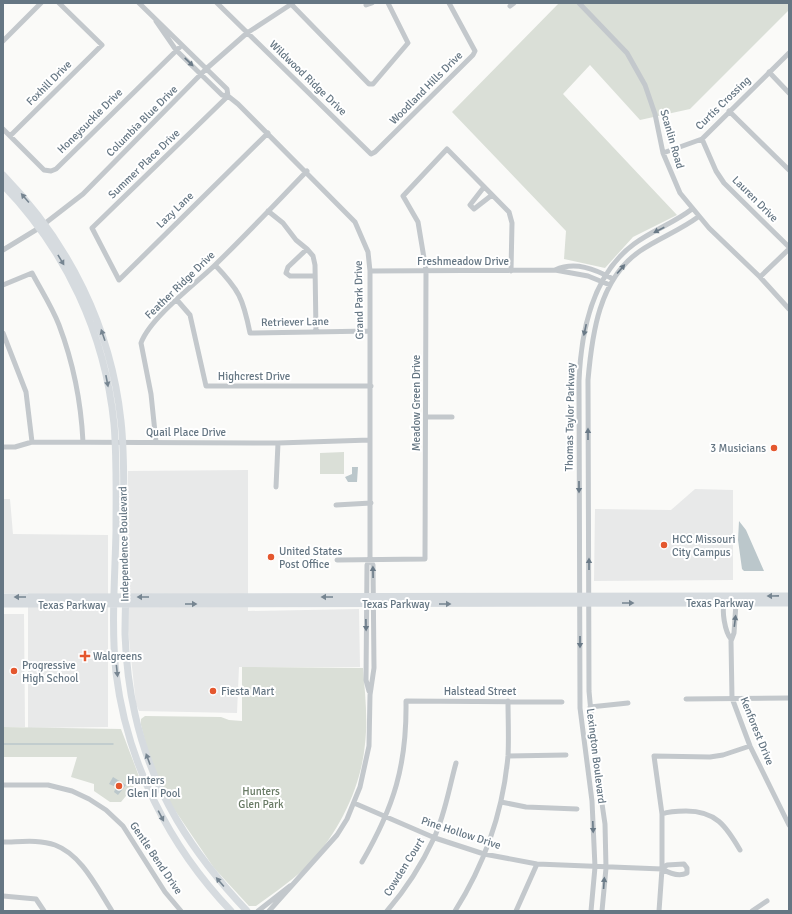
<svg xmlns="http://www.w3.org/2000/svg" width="792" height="914" font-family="Signika,sans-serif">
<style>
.built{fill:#e8e9e9}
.green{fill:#dadfd7}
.water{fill:#bbc7cb}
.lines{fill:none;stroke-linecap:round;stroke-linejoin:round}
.stream{stroke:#bbc7cb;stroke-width:1.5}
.minor{stroke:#c3c8cc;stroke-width:5}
.major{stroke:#d6dbdf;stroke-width:7}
.oneway{fill:#6a7a87}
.oneway2{fill:#768591}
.poi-dot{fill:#e4572e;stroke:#fff;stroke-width:1.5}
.labels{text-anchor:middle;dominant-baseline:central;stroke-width:4;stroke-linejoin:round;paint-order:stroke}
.street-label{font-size:11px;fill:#657683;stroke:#fff}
.poi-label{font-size:11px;fill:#657683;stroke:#fff;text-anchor:start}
.park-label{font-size:11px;fill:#687a64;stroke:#fff}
</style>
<rect width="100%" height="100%" fill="#fafaf8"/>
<path class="built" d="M248,470V611L359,609L360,667H239L237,713L139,711L136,704L128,630V471Z
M695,489L733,490V580L594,581L595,509L671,510Z
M3,499H10L13,534L108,535V727L28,728V593H3Z
M3,614H24L25,727H3Z"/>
<path class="green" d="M559,3H789V10L690,109L640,120L590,65L563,94L677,215L633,237L605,268L564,259L566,231L452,112Z
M344,452V474H320V453Z
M242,667L363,668C365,693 368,719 365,744C361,787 340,830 311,862C296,878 275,892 256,906H249L214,868L170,803L150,761L141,725V719L145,716L221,717L229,720L242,721Z
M3,727L121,729L140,779L121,802H110L94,791V784L71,777L77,757H3Z"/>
<path class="water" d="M352,467H358L357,482H348L345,477L352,474Z
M739,521L746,530L764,571H744L742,569L738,540Z
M113,777L126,785L118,795L114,792L116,787L109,784Z"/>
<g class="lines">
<path class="stream" d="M3,744H113"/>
<path class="minor" d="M139,3L227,89L228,96
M217,3L371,154L375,152L473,55L475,51L449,3
M290,3L369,84H373L408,43L388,3
M579,3L627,53L645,85L655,114L663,153L680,193L709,228L760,277L789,309
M366,5L372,3
M510,6L514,3
M156,21L176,50L222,95L228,96L238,104L355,222L368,252L370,271V559L373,565L374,668L370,695L369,746L360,787L347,819L337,835L269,911
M3,41L41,3
M769,72L789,93
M228,96L92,228L119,280L268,133
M729,111L789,170
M3,129L44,170L51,171L56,169L182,45
M10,136L102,45L59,3
M702,139L716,171L724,183L789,247
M663,153L702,139L789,53
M484,187L470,205L474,209L492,195
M268,211L283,223L296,240L307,249L313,256L315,265L316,332
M307,249L288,267L286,273L290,276H315
M3,250L39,228L83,194L206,69L247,33L293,3
M215,265C239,290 243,298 250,333L370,331
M555,270C575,261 595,269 613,279
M370,271L555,270L588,276L610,285
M760,277L789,249
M3,285L32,273C41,290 52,307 59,325C73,362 81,401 83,442
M177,300L190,315L206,386H371
M3,333L26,392L32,442
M427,417H452
M156,442L151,394L141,343C150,318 194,285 214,266C246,235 276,203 307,171
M3,447H15L32,442L278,443L370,440
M276,487L278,443
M336,505L371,503
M337,560L425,559L426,270L418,222L403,196L447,149L509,212L512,223L511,271
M725,601C721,610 725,632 731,639
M736,603L734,633L731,641L732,698L750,746L789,825
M369,691L366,680L367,565L370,559
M686,699L789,698
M590,707L628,703
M508,756L566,755
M3,785H48L72,791L89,799L106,810L123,826L165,892L181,911
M501,802L526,807L577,809
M354,803L435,838L484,854L537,864L662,869
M662,814C670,811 677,811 686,811C716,811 726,826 740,850
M3,842C19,842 39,839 55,845C82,855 97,888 112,911
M362,862C394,807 407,765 406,701L562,702
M684,864L687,868V873C679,877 669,873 662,869L667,865Z
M3,896L36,899L44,911
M258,911L290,886
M387,911C406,889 422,864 434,838C445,815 449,788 456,763
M455,911C484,865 503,811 508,756C509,738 508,719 508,701
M516,911L537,864
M591,911L595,867L592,801L580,708L579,381C581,331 592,275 634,244C653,230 674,223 692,209
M602,911L606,868L605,824L595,756L589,691L588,380C592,334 599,279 640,251C659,238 679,231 698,217
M659,911L662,869V814L654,756L710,757L723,755L750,746
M752,911L767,901"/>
<path class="major" d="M3,175C69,243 111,327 121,421C126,465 122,510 125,554C127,580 125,607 125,634C126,661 129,688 135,714C152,792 193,854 247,911
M3,185C66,250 105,334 114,424C117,459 116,496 116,531C115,578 111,626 116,673C127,763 169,846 231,911
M3,597L789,596
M3,604L789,603"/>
</g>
<defs><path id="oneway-solid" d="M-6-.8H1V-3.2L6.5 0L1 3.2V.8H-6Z"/></defs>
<g class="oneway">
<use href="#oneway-solid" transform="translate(189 62) rotate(44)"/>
<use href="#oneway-solid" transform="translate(659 230) rotate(153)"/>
<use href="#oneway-solid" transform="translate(621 269) rotate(-49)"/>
<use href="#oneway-solid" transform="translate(585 330) rotate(102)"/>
<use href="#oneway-solid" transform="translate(588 434) rotate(-90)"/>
<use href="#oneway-solid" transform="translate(579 487) rotate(90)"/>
<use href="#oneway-solid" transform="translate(589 564) rotate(-90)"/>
<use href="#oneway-solid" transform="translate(373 572) rotate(-91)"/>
<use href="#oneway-solid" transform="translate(735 621) rotate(-83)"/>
<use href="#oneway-solid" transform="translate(366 625) rotate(89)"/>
<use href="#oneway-solid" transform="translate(580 642) rotate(90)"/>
<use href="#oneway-solid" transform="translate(593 827) rotate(88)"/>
<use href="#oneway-solid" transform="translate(604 883) rotate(-86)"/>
</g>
<g class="oneway2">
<use href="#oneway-solid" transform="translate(25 198) rotate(-131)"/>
<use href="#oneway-solid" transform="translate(61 260) rotate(59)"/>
<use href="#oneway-solid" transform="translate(103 335) rotate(-109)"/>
<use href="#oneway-solid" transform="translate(107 381) rotate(79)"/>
<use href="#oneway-solid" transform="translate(773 596) rotate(179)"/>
<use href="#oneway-solid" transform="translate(20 597) rotate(180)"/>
<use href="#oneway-solid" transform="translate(143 597) rotate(-180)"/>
<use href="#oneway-solid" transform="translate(327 597) rotate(180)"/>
<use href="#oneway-solid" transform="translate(628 603)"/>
<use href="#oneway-solid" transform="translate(191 604)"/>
<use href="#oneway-solid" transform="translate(445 604)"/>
<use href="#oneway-solid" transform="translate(117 671) rotate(84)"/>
<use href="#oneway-solid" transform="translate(148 759) rotate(-110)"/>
<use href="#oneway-solid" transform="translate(161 816) rotate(62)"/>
<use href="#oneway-solid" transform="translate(220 882) rotate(-131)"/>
</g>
<g class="poi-dot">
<circle cx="774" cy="448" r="4"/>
<circle cx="664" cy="545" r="4"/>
<circle cx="271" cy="557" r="4"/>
<path d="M83 650h4v4h4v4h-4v4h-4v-4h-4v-4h4z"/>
<circle cx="14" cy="671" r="4"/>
<circle cx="213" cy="691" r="4"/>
<circle cx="119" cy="786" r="4"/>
</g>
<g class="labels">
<g class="street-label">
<text transform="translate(308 78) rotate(44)">Wildwood Ridge Drive</text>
<text transform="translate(49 83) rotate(-45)">Foxhill Drive</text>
<text transform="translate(426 88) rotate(-45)">Woodland Hills Drive</text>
<text transform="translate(723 103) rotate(-44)">Curtis Crossing</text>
<text transform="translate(90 121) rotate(-45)">Honeysuckle Drive</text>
<text transform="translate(142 121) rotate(-45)">Columbia Blue Drive</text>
<text transform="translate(672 139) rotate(74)">Scanlin Road</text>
<text transform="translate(144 164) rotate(-44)">Summer Place Drive</text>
<text transform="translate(755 199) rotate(45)">Lauren Drive</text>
<text transform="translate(175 210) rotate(-44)">Lazy Lane</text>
<text x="463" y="261">Freshmeadow Drive</text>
<text transform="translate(180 285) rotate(-44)">Feather Ridge Drive</text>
<text transform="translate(359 300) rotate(-91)">Grand Park Drive</text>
<text transform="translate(295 322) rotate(-1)">Retriever Lane</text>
<text x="254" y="376">Highcrest Drive</text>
<text transform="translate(416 403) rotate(-90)">Meadow Green Drive</text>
<text transform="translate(570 417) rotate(-89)">Thomas Taylor Parkway</text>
<text x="186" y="432">Quail Place Drive</text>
<text transform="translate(124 544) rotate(-91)">Independence Boulevard</text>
<text x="720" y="603">Texas Parkway</text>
<text x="396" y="604">Texas Parkway</text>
<text x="72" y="605">Texas Parkway</text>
<text x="480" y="691">Halstead Street</text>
<text transform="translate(757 731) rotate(68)">Kenforest Drive</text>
<text transform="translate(596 756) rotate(83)">Lexington Boulevard</text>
<text transform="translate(461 833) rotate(18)">Pine Hollow Drive</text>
<text transform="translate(156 858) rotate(56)">Gentle Bend Drive</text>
<text transform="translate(404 867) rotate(-58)">Cowden Court</text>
</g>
<g class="poi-label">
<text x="766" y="448" text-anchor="end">3 Musicians</text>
<text x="672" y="539">HCC Missouri<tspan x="672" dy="13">City Campus</tspan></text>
<text x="279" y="551">United States<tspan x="279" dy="13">Post Office</tspan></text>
<text x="93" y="656">Walgreens</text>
<text x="22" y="665">Progressive<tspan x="22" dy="13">High School</tspan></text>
<text x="221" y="691">Fiesta Mart</text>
<text x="127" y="780">Hunters<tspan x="127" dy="13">Glen II Pool</tspan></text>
</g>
<g class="park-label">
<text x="261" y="791">Hunters<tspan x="261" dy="13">Glen Park</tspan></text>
</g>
</g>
<rect width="792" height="914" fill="none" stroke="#657683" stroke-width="8"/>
</svg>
